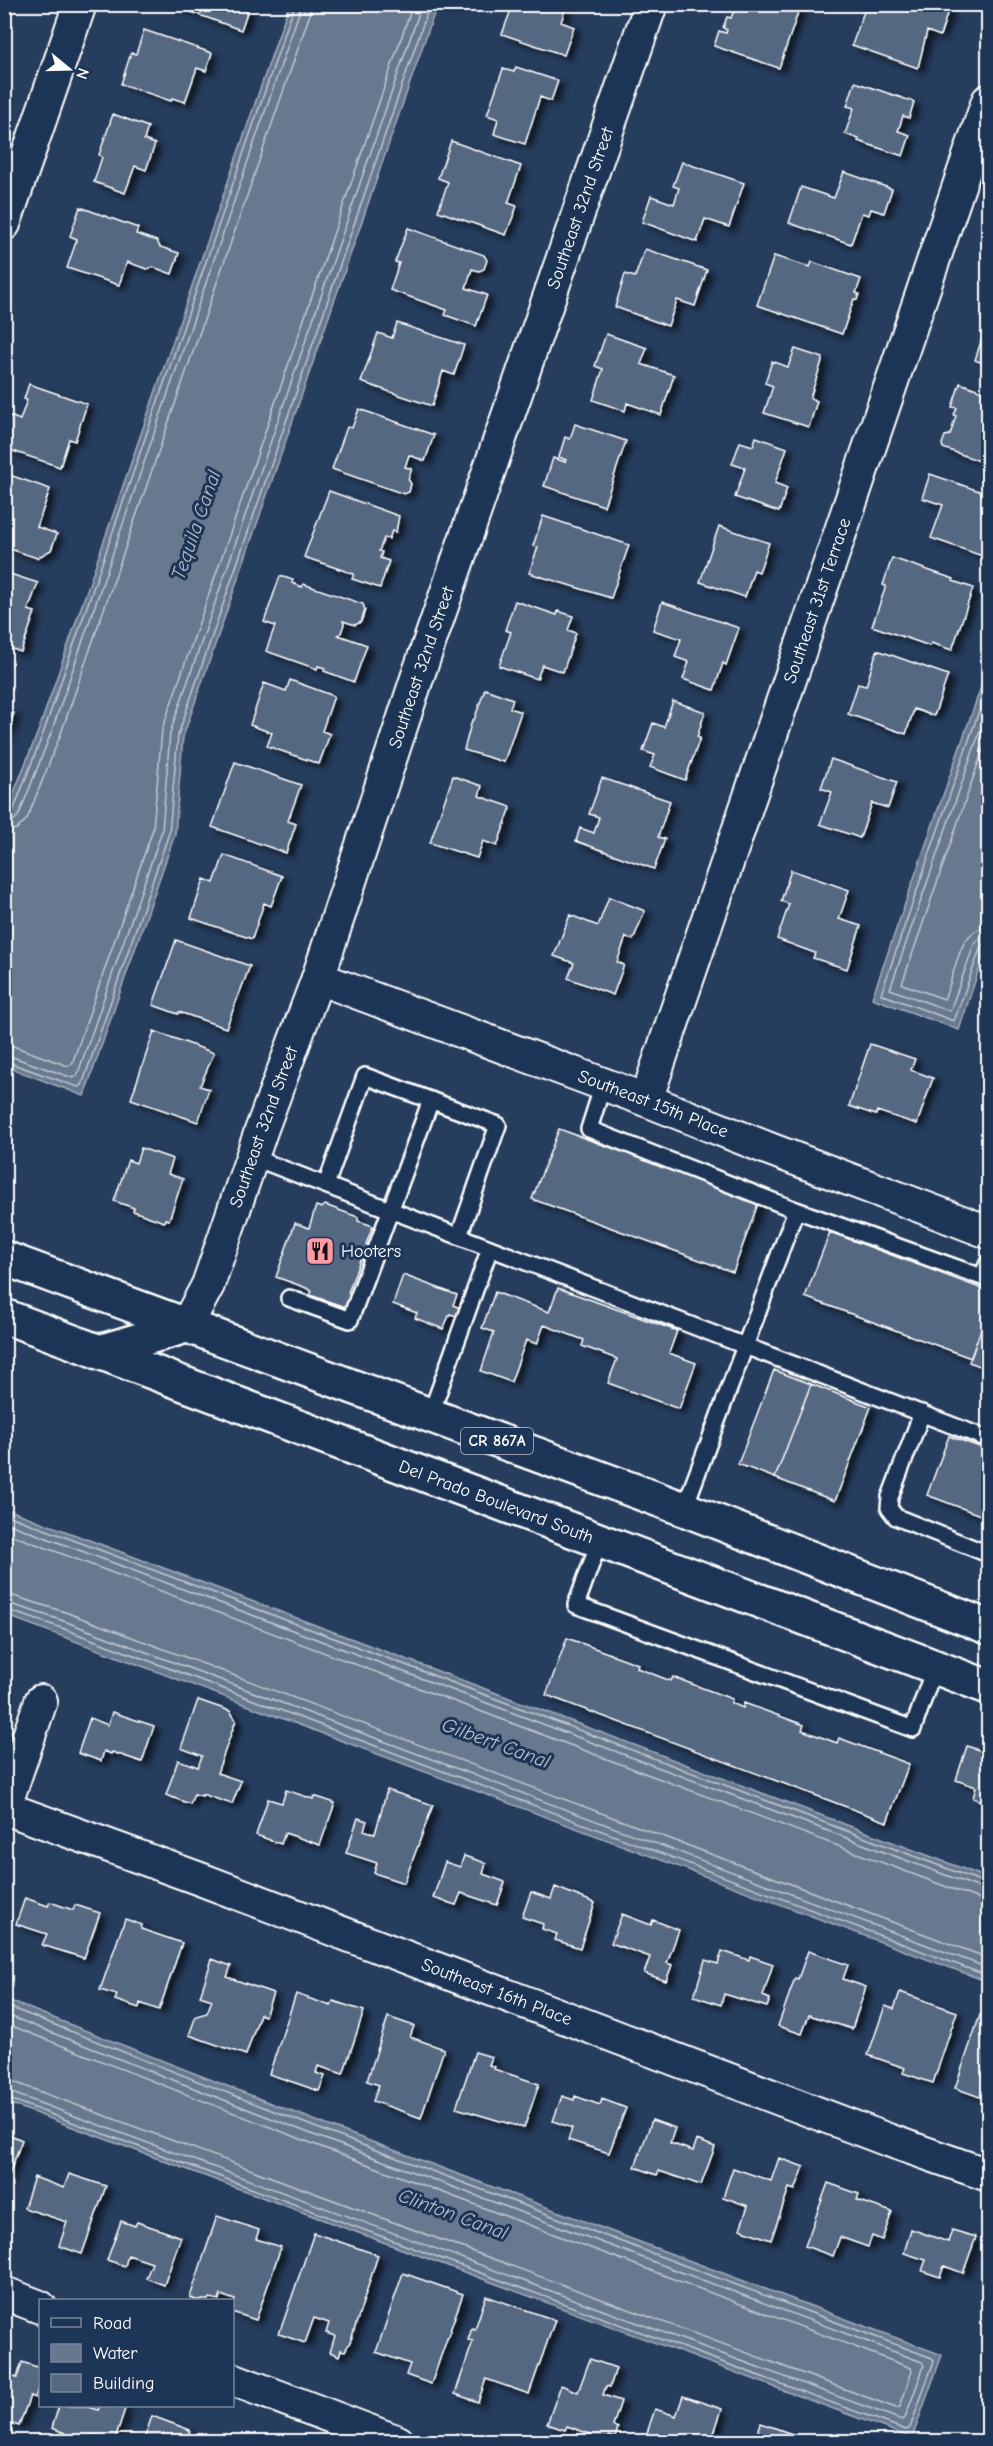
<svg xmlns="http://www.w3.org/2000/svg" width="993" height="2446" font-family="'Comic Neue',sans-serif">
<style>
.water{fill:#67788e;stroke:#a4aebb;stroke-width:1.5}
.lines{fill:none;stroke-linecap:round;stroke-linejoin:round}
.shore{stroke:#c2c9d2;stroke-width:1.5}
.building{fill:#556781;stroke:#fff;stroke-width:1.5;filter:url(#shadow)}
.service-casing{stroke:#fff;stroke-width:20}
.minor-casing{stroke:#fff;stroke-width:36}
.primary-casing{stroke:#fff;stroke-width:38}
.service{stroke:#1d3557;stroke-width:15}
.minor{stroke:#1d3557;stroke-width:32}
.primary{stroke:#1d3557;stroke-width:33}
.labels{text-anchor:middle;dominant-baseline:central;stroke-width:6;stroke-linejoin:round;paint-order:stroke}
.shield{fill:#1d3557;stroke:#bbc2cd;stroke-width:1.5}
.shield-label{font-size:16px;font-weight:bold;fill:#fff}
.street-label{font-size:18px;fill:#fff;stroke:#1d3557}
.poi-label{font-size:18px;fill:#fff;stroke:#1d3557;text-anchor:start}
.water-label{font-size:20px;font-style:italic;fill:#bbc2cc;stroke:#1d3557}
</style>
<defs>
<filter id="shadow"><feDropShadow dx="6" dy="4" stdDeviation="3" flood-color="#0009"/></filter>
</defs>
<rect width="100%" height="100%" fill="#263d5e"/>
<filter id="ink" filterUnits="userSpaceOnUse"><feTurbulence type="fractalNoise" baseFrequency=".0167" numOctaves="2"/><feDisplacementMap in="SourceGraphic" scale="12" xChannelSelector="R" yChannelSelector="G"/><feConvolveMatrix kernelMatrix="1 2 1 2 8 2 1 2 1" color-interpolation-filters="sRGB"/></filter>
<g filter="url(#ink)">
<path class="water" d="M289,5H437L183,737L175,834L84,1096L5,1066V815L39,729Z
M988,667V942L959,1030L872,998Z
M4,1508L988,1878V1982L5,1615Z
M5,1999L324,2124L942,2355L912,2438L5,2102Z"/>
<g class="lines">
<path class="shore" d="M988,685L881,994L954,1021L980,949L983,945L988,944
M988,708L890,989L950,1011L974,945L980,938L988,936
M988,735L902,984L944,999C956,977 956,929 988,927
M4,815L13,811L44,731L295,4
M4,822L13,821L19,815L51,733L302,4
M4,831L17,829L27,819L60,736L310,14L311,4
M4,1045L13,1046L68,1066L72,1064L153,829L162,730L413,4
M4,1054L73,1078L77,1076L162,831L170,733L422,4
M4,1061L78,1087L82,1085L169,833L178,735L430,4
M4,1514L988,1884
M4,1522L988,1891
M4,1532L979,1899L988,1900
M4,1593L65,1612L988,1958
M4,1602L61,1620L988,1968
M4,1609L59,1627L988,1976
M4,2005L322,2130L932,2358L934,2361L910,2428L906,2430L4,2097
M4,2014L319,2137L922,2362L924,2366L905,2418L902,2420L4,2090
M4,2023L316,2145L911,2368L912,2371L900,2407L896,2408L14,2082L4,2081"/>
</g>
<path class="building" d="M169,4H250L241,30Z
M495,4H567L561,22L574,27L564,55L502,34L511,10Z
M726,4H801L779,68L714,46L719,31L726,33L727,30L723,28L727,17L731,18L735,8Z
M875,4L950,5L940,36L927,31L918,68L852,45L866,6L873,9Z
M144,30L212,53L206,71L197,68L185,102L172,98L171,101L121,84L131,53L136,54Z
M516,67L558,81L551,101L540,97L525,144L494,134L498,119L487,115L503,69L514,72Z
M855,82L914,102L909,118L903,116L898,131L910,135L903,156L858,141L859,139L845,134L854,108L847,106Z
M113,114L148,127L144,140L155,144L146,170L135,166L125,193L94,182L102,157L99,155Z
M451,141L521,166L508,203L517,206L506,235L438,211L448,182L438,178Z
M682,162L744,183L729,227L705,219L697,242L642,222L651,196L674,204L679,188L673,186Z
M844,172L892,189L884,213L871,209L869,215L862,213L851,244L789,223L801,187L834,198Z
M80,207L138,228L136,234L157,241L160,247L179,253L172,274L153,267L147,269L127,262L119,285L67,268L77,239L70,236Z
M408,228L484,255L487,260L484,269L479,271L472,269L466,288L487,295L476,326L445,315L447,310L390,290L399,263L395,262Z
M645,249L707,270L695,306L677,300L668,326L615,307L625,274L635,277Z
M774,256L810,267L812,262L861,279L856,293L859,294L857,300L854,299L842,334L757,305Z
M988,302V365L975,360L987,323L982,321Z
M397,323L464,345L454,375L443,371L432,406L361,382L378,333L392,338Z
M606,334L647,348L641,364L674,375L661,415L627,403L625,411L593,400L603,369L595,366Z
M795,349L823,358L810,398L817,401L809,427L764,413L773,386L765,383L772,361L788,367Z
M960,383L988,393V464L943,448L942,444L945,436L950,435L956,416L954,415L957,408L952,407Z
M29,384L87,404L75,441L69,439L60,467L4,448V433L10,416L20,420L27,400L24,399Z
M359,409L434,435L425,461L409,455L405,467L412,469L408,479L411,484L409,492L404,494L332,469L347,427L352,428Z
M575,424L626,441L604,506L544,486L553,458L565,462L566,460L559,457L565,437L570,439Z
M756,437L787,448L775,483L787,488L779,512L735,497L745,468L732,464L740,442L753,446Z
M4,473L50,489L37,527L57,534L51,550L37,558L4,547Z
M930,474L988,494V558L931,538L943,505L922,498Z
M329,491L399,516L396,532L392,531L389,539L384,538L379,551L382,552L380,558L389,561L380,588L352,579L354,574L304,557Z
M543,516L629,545L611,598L529,573L538,547L533,546Z
M719,526L769,543L759,572L754,570L745,597L700,582Z
M892,558L954,579L953,581L973,588L952,650L931,643L930,646L872,626L886,586L883,585Z
M4,572L38,583L28,610L35,612L21,652L4,646Z
M280,576L293,580L292,583L302,587L303,584L363,604L365,610L361,622L355,625L343,621L344,624L341,633L338,635L367,645L354,682L324,671L325,668L318,666L317,669L266,651L275,626L264,622Z
M515,601L557,615L558,611L573,616L568,630L576,633L563,672L542,665L537,679L499,666L511,632L505,630Z
M662,602L739,628L726,665L723,663L714,690L683,679L689,662L675,657L681,639L653,630Z
M877,650L948,675L934,716L914,709L906,734L848,714L858,684L866,686Z
M290,680L334,696L322,731L330,734L319,764L267,746L272,733L250,725L264,683L286,691Z
M485,689L513,699L510,708L521,712L504,762L464,750L472,720H474Z
M673,701L705,712L697,737L700,738L685,780L650,767L655,755L643,751L653,723L664,727Z
M4,710L14,713L4,741Z
M831,759L897,782L888,808L872,803L860,838L820,824L832,792L821,788Z
M235,762L301,785L288,821L296,824L286,853L212,827Z
M453,776L482,786L479,796L511,807L497,846L483,841L477,858L430,843Z
M602,778L670,801L658,837L665,839L654,869L576,841L580,828L594,833L599,817L589,814Z
M224,855L282,876L271,906L264,903L252,939L191,918L204,879L214,883Z
M791,870L849,890L839,919L861,926L847,969L813,958L815,953L777,939L789,904L781,901Z
M609,897L645,911L633,940L626,937L617,962L624,965L613,995L568,978L574,963L554,956L570,915L598,926Z
M176,940L250,966L226,1028L179,1012L178,1014L153,1005Z
M154,1031L214,1053L200,1086L209,1089L198,1122L131,1099Z
M870,1044L915,1059L911,1070L933,1078L917,1124L877,1111L876,1115L849,1106Z
M559,1129L759,1201L733,1272L532,1199Z
M141,1148L173,1159L168,1174L183,1179L169,1220L165,1219L164,1222L133,1211L134,1208L114,1201L128,1160L136,1163Z
M325,1205L358,1217V1221L373,1226L366,1244L369,1245L367,1251L364,1249L348,1293L353,1295L348,1308L310,1295L312,1291L304,1287L276,1277L295,1223L309,1228L316,1206L322,1208Z
M830,1232L988,1291V1309L971,1358L805,1297Z
M403,1275L457,1295L453,1305L460,1308L466,1292L470,1294L456,1333L451,1332L457,1316L450,1314L443,1329L415,1318L417,1313L393,1304Z
M558,1288L677,1331L669,1353L696,1363L679,1409L608,1383L617,1359L582,1346L584,1340L544,1325L537,1344L526,1340L511,1382L481,1371L494,1332L482,1328L495,1292L549,1312Z
M988,1311V1369L969,1362Z
M774,1370L811,1384L775,1478L738,1464Z
M811,1384L871,1407L835,1501L775,1478Z
M949,1436L988,1450V1518L927,1495Z
M567,1638L638,1664L637,1668L671,1681L673,1677L732,1699L731,1703L743,1708L744,1703L804,1725L802,1730L837,1743L839,1738L909,1764L887,1822L546,1695Z
M198,1700L230,1711L236,1720L217,1773L241,1781L232,1804L202,1794V1796L194,1794L190,1804L166,1795L178,1760L198,1767L202,1756L181,1748Z
M112,1712L154,1726L142,1762L112,1752L111,1754L104,1751L101,1761L78,1753L90,1718L108,1725Z
M967,1746L988,1753V1804L973,1798L976,1787L956,1780Z
M286,1790L313,1799L314,1796L335,1803L320,1845L285,1833L281,1844L256,1835L268,1799L282,1803Z
M387,1790L433,1805L404,1883L374,1873L377,1863L346,1853L358,1818L367,1821L364,1830L375,1834Z
M464,1856L486,1863L483,1874L505,1882L497,1905L461,1893L456,1905L433,1898L445,1862L460,1867Z
M555,1887L595,1903L580,1948L555,1940L557,1934L542,1929L543,1924L522,1917L531,1892L551,1899Z
M25,1898L48,1906L50,1902L73,1910L75,1905L100,1913L84,1958L42,1945L47,1934L16,1924Z
M622,1914L651,1925L653,1920L679,1930L667,1963L672,1965L666,1981L644,1973L650,1957L611,1943Z
M125,1919L142,1925L141,1929L182,1943L159,2010L140,2003L139,2008L115,2000L117,1995L100,1990Z
M722,1951L749,1960L750,1956L773,1964L763,1996L770,1999L767,2007L724,1994L721,2005L694,1996L705,1960L718,1964Z
M808,1951L848,1965L843,1979L866,1987L852,2029L809,2015L802,2034L778,2026L795,1978L798,1979Z
M212,1959L231,1966L227,1977L273,1993L265,2016L260,2014L246,2055L189,2035L196,2016L207,2013L212,2000L200,1996Z
M900,1992L957,2012L933,2083L903,2073L905,2068L868,2055L885,2006L894,2009Z
M296,1994L331,2006L333,2001L364,2011L343,2074L318,2066L316,2073L325,2076L319,2091L269,2074Z
M980,2015L988,2018V2100L955,2088Z
M388,2017L414,2026L410,2037L444,2049L421,2118L373,2101L379,2085L367,2081Z
M475,2052L492,2057L489,2065L495,2067L494,2069L539,2084L524,2128L456,2108Z
M562,2096L574,2100L575,2096L600,2105L602,2099L626,2108L609,2153L568,2140L572,2128L553,2121Z
M652,2120L675,2128L670,2143L693,2151L697,2140L715,2147L701,2185L659,2171L657,2175L635,2167Z
M5,2133L22,2140L4,2188V2136Z
M779,2158L804,2167L795,2190L789,2188L771,2240L740,2229L748,2206L723,2197L733,2168L771,2181Z
M69,2174L106,2186L82,2254L59,2246L67,2222L24,2208L34,2177L64,2188Z
M828,2183L859,2194L857,2200L892,2212L882,2240L872,2236L868,2247L840,2237L833,2256L805,2246Z
M217,2216L259,2230L256,2239L281,2247L256,2320L232,2312L235,2300L221,2295L219,2300L210,2298L209,2300H194V2299L190,2297Z
M121,2221L135,2226L137,2222L181,2237L164,2285L146,2278L152,2263L128,2255L125,2266L107,2260Z
M911,2229L948,2242L952,2230L976,2237L963,2273L944,2266L940,2277L922,2271L926,2260L904,2253Z
M314,2233L378,2255L351,2340L345,2351L341,2350L339,2356L330,2352L335,2336L326,2333L329,2323L314,2318L305,2343L279,2334Z
M403,2273L463,2294L431,2384L406,2375L410,2364L376,2352Z
M486,2296L555,2320L529,2394L486,2379L478,2402L455,2394L473,2341L468,2340L472,2328L475,2329Z
M590,2359L616,2368L610,2387L606,2386L603,2395L621,2401L613,2426L618,2428L615,2438L609,2436L607,2442H587L590,2434L567,2426L565,2430L547,2424L561,2385L578,2392Z
M22,2362L40,2368V2382L35,2398L30,2396L19,2426L4,2421V2374L17,2378Z
M683,2396L722,2409L711,2442H644L655,2409L676,2416Z
M59,2406H84L98,2410L100,2406H126L114,2442L94,2435L92,2442H62L65,2433L52,2428Z
M152,2416L190,2430L187,2440L190,2442H143Z
M761,2423L809,2440L808,2442H755Z"/>
<g class="lines">
<g class="service-casing">
<path id="service" d="M603,1085L589,1129L796,1210L684,1509
M252,1157L988,1439
M326,1185L365,1076L498,1125L459,1236
M796,1210L982,1277L988,1263
M289,1298L350,1320L431,1100
M922,1413L890,1497L889,1508L896,1517L988,1554
M430,1416L490,1248
M600,1540L576,1605L913,1729L935,1666"/>
</g>
<g class="minor-casing">
<g id="minor">
<path d="M4,224L80,4"/>
<path id="s1" d="M318,978L646,1100L772,1150L988,1232"/>
<path id="s2" d="M646,1100L988,101"/>
<path id="s3" d="M186,1326L208,1285L261,1131L318,978L417,678L651,4"/>
<path id="s4" d="M5,1808L200,1879L888,2140L988,2175"/>
<path d="M4,1809L41,1701"/>
<path d="M4,2293L40,2307"/>
<path d="M232,2379L398,2442"/>
</g>
</g>
<g class="primary-casing">
<g id="primary">
<path d="M4,1258L684,1509L988,1627"/>
<path id="s5" d="M4,1316L988,1687"/>
<path d="M99,1352L186,1326"/>
</g>
</g>
<use href="#service" class="service"/>
<use href="#minor" class="minor"/>
<use href="#primary" class="primary"/>
</g>
</g>
<defs>
<g id="restaurant-square" transform="scale(1.5)"><rect x="-9" y="-9" width="18" height="18" rx="4" fill="#ff9aa2" stroke="#1d3557"/><path d="M-5-6h1v4h1v-4h1v4h1v-4h1v5L-1.5 .5V6h-2V.5L-5-1ZM5-6V6H3V1.5H1.5Q1.5-4 5-6Z" fill="#111"/></g>
</defs>
<g fill-rule="evenodd">
<use href="#restaurant-square" x="320" y="1251"/>
</g>
<g class="labels">
<rect class="shield" x="461" y="1428" width="72" height="26" rx="4.5"/>
<g class="shield-label">
<text x="497" y="1441">CR 867A</text>
</g>
<g class="street-label">
<text stroke="none"><textPath href="#s3" startOffset="1186">Southeast 32nd Street</textPath></text>
<text stroke="none"><textPath href="#s2" startOffset="528">Southeast 31st Terrace</textPath></text>
<text stroke="none"><textPath href="#s3" startOffset="700">Southeast 32nd Street</textPath></text>
<text stroke="none"><textPath href="#s1" startOffset="358">Southeast 15th Place</textPath></text>
<text stroke="none"><textPath href="#s3" startOffset="214">Southeast 32nd Street</textPath></text>
<text stroke="none"><textPath href="#s5" startOffset="526">Del Prado Boulevard South</textPath></text>
<text stroke="none"><textPath href="#s4" startOffset="525">Southeast 16th Place</textPath></text>
</g>
<g class="poi-label">
<text x="341" y="1251">Hooters</text>
</g>
<g class="water-label">
<text transform="translate(196 525) rotate(-71)">Tequila Canal</text>
<text transform="translate(496 1743) rotate(20)">Gilbert Canal</text>
<text transform="translate(453 2214) rotate(20)">Clinton Canal</text>
</g>
</g>
<rect width="993" height="2446" fill="none" stroke="#1d3557" stroke-width="24"/>
<rect x="12" y="12" width="969" height="2422" fill="none" stroke="#fff" stroke-width="2" filter="url(#ink)"/>
<rect x="39" y="2299" width="195" height="108" fill="#1d3557" stroke="#77869a" stroke-width="1.5"/>
<rect x="51" y="2318" width="30" height="9" fill="#1d3557" stroke="#77869a" stroke-width="1.5"/>
<text x="93" y="2329" font-size="18" fill="#ffffff">Road</text>
<rect x="51" y="2344" width="30" height="18" fill="#67788e" stroke="#77869a" stroke-width="1.5"/>
<text x="93" y="2359" font-size="18" fill="#ffffff">Water</text>
<rect x="51" y="2374" width="30" height="18" fill="#556781" stroke="#77869a" stroke-width="1.5"/>
<text x="93" y="2389" font-size="18" fill="#ffffff">Building</text>
<g transform="translate(69 69) rotate(109)" stroke="#1d3557" stroke-width="4.5" paint-order="stroke">
<path d="M0-4.5L10 22L0 15L-10 22Z" fill="#ffffff"/>
<text y="-9" font-size="16" font-weight="bold" text-anchor="middle" fill="#ffffff">N</text>
</g>
</svg>
